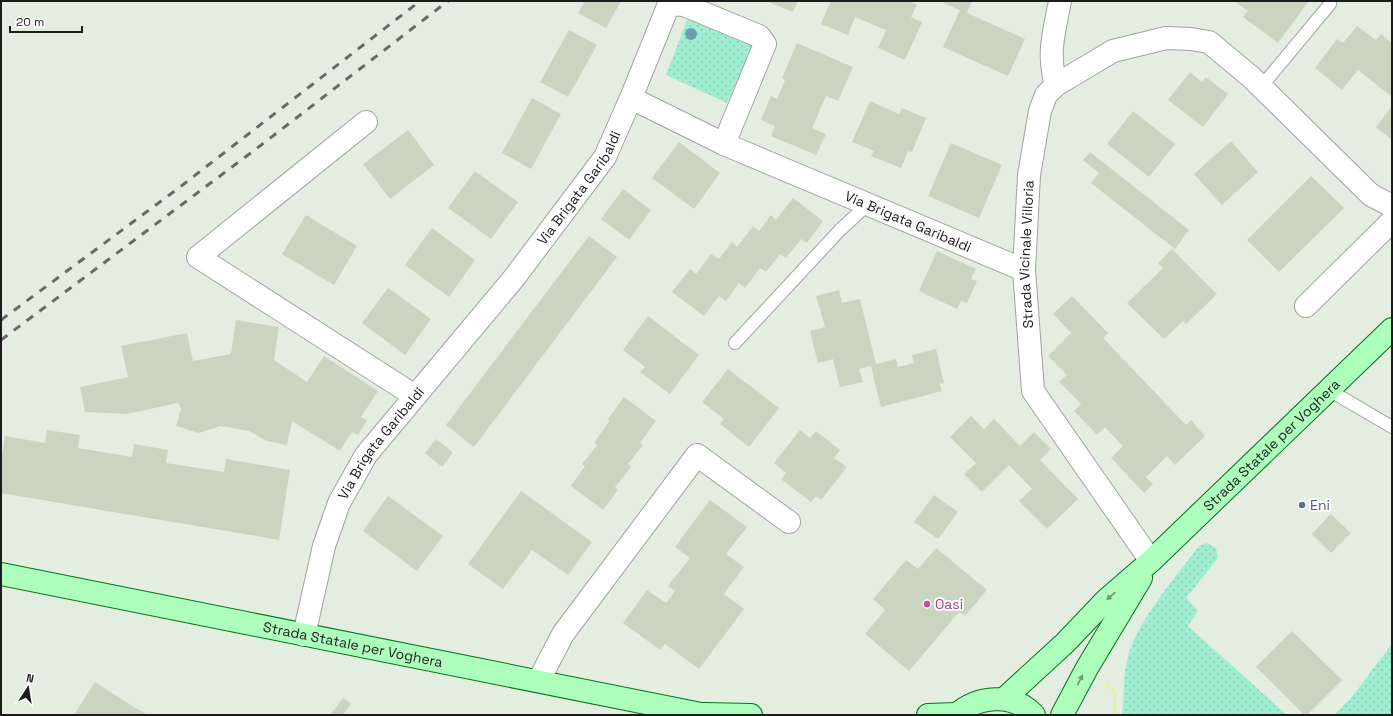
<svg xmlns="http://www.w3.org/2000/svg" width="1393" height="716" font-family="'Space Grotesk',sans-serif">
<style>
.grass{fill:url(#grass-dots)}
.building{fill:#c9d5c0}
.lines{fill:none;stroke-linecap:round;stroke-linejoin:round}
.lane-casing{stroke:#a2a2a2;stroke-width:14}
.street-casing{stroke:#a2a2a2;stroke-width:24}
.secondary-casing{stroke:#00751c;stroke-width:24}
.path{stroke:#daff60;stroke-width:2.5;stroke-dasharray:2 2;stroke-linecap:butt}
.lane{stroke:#fff;stroke-width:12}
.street{stroke:#fff;stroke-width:22}
.secondary{stroke:#aefebc;stroke-width:22}
.rail{stroke:#696969;stroke-width:3;stroke-dasharray:8 8;stroke-linecap:butt}
.tree{fill:#68a3ab}
.oneway{fill:#6c9874}
.service-dot{fill:#5c6f8a;stroke:#fff;stroke-width:1.5}
.hotel-dot{fill:#d1479c;stroke:#fff;stroke-width:1.5}
.labels{text-anchor:middle;dominant-baseline:central;stroke-width:4;stroke-linejoin:round;paint-order:stroke}
.street-label{font-size:14px;fill:#1b1b1b;stroke:#fff}
.service-label{font-size:14px;fill:#4e5e75;stroke:#fff;text-anchor:start}
.hotel-label{font-size:14px;fill:#b23c85;stroke:#fff;text-anchor:start}
</style>
<defs>
<pattern id="grass-dots" width="8" height="8" patternUnits="userSpaceOnUse"><rect width="8" height="8" fill="#a1edd1"/><path d="M2 2h.1M6 6h.1" fill="none" stroke="#8acbb3" stroke-width="1.8" stroke-linecap="round"/></pattern>
</defs>
<rect width="100%" height="100%" fill="#e3eee0"/>
<path class="grass" d="M689,15L755,40L727,103L666,75Z
M1207,543L1216,548L1218,558L1186,598L1198,611L1188,626L1287,715H1122C1124,697 1123,677 1127,660C1135,624 1177,575 1199,546Z
M1392,644V715H1334L1351,698Z"/>
<path class="building" d="M585,1H621L606,28L578,13Z
M766,1H798L793,12Z
M831,1H908L917,5L911,17L922,22L905,60L878,48L886,30L855,17L848,35L821,24Z
M944,1H972L967,13L1025,39L1008,76L943,47L960,10L944,3Z
M1234,1H1309L1278,43L1243,17L1248,11Z
M1357,26L1376,40L1381,34L1392,43V97L1358,70L1342,90L1315,68L1337,39L1343,43Z
M569,30L597,45L568,97L540,82Z
M797,43L853,67L838,101L826,96L812,128L826,134L816,155L771,136L775,126L761,120L771,96L777,99L785,80L782,78Z
M1190,72L1202,82L1206,77L1228,94L1203,127L1168,100Z
M532,98L561,114L531,169L502,153Z
M870,101L899,114L902,108L926,118L912,152L908,151L901,168L871,156L874,151L852,142Z
M1392,106V140L1376,127Z
M1133,111L1175,144L1149,177L1107,144Z
M408,130L434,165L390,199L363,164Z
M1231,141L1258,172L1222,205L1194,174Z
M679,142L720,173L694,209L652,178Z
M951,143L1002,165L979,218L928,196Z
M1090,152L1189,230L1175,249L1091,183L1099,173L1083,160Z
M475,171L518,202L491,239L448,208Z
M1311,176L1344,208L1279,272L1247,240Z
M623,189L651,210L629,240L601,219Z
M793,198L823,221L807,243L801,239L786,258L780,254L766,272L760,268L745,288L739,283L726,301L719,296L704,316L672,292L690,269L696,274L711,254L719,259L732,242L737,247L753,226L759,231L771,215L776,220Z
M306,215L357,246L334,285L282,254Z
M432,228L475,260L449,297L405,265Z
M589,236L617,257L474,447L446,425Z
M1172,249L1217,294L1186,324L1183,321L1164,339L1127,303L1163,268L1158,263Z
M937,251L976,269L971,279L977,281L967,303L961,301L957,309L919,291Z
M388,288L431,319L405,355L362,323Z
M839,290L842,303L860,299L876,364L896,359L898,367L914,363L912,355L936,349L944,383L940,384L942,391L881,407L871,366L859,369L863,382L840,387L833,359L818,363L810,331L825,327L816,296Z
M1072,296L1108,333L1103,338L1186,425L1191,420L1205,436L1175,465L1167,456L1146,477L1153,484L1144,493L1111,458L1123,446L1105,427L1097,435L1074,411L1081,404L1059,382L1067,375L1048,356L1071,333L1053,314Z
M648,316L699,355L670,394L640,372L645,367L623,350Z
M236,320L279,327L274,360L307,382L324,356L378,391L361,417L367,420L358,435L352,432L340,451L292,421L287,445L267,441L249,431L220,426L199,433L176,426L181,409L178,403L127,414L85,412L80,387L128,377L121,346L187,333L193,361L231,354Z
M728,369L779,408L749,447L720,424L724,419L702,402Z
M624,397L656,421L640,443L643,445L628,464L631,467L615,487L618,490L603,510L571,486L585,466L582,464L597,445L594,443L610,420L608,419Z
M971,416L984,429L994,419L1020,446L1034,432L1051,449L1040,460L1078,499L1047,529L1019,501L1032,489L1009,465L982,492L964,474L976,463L950,437Z
M47,430L80,435L78,448L132,457L134,444L168,450L166,463L224,472L226,459L290,470L279,540L1,493V462L5,436L45,443Z
M800,430L810,438L816,431L840,450L834,458L847,467L821,500L816,496L811,502L781,479L786,473L774,463Z
M436,439L453,452L442,467L425,453Z
M521,491L592,542L568,575L532,550L503,589L468,564Z
M934,495L958,512L938,539L914,522Z
M388,496L443,536L417,571L363,531Z
M710,500L747,527L726,554L744,567L724,594L744,609L699,669L665,644L660,650L623,623L647,590L666,603L675,591L668,586L690,558L675,547Z
M1331,514L1351,533L1331,553L1312,534Z
M936,548L987,590L965,616L959,612L909,671L865,634L885,610L873,599L906,560L918,569Z
M1292,631L1342,680L1307,715H1304L1256,667Z
M95,682L134,707L148,715H74Z
M343,698L351,704L343,715H330Z"/>
<g class="lines">
<g class="lane-casing">
<path id="lane" d="M1261,87L1330,4
M735,343L840,230L868,204
M1329,390L1392,427"/>
</g>
<g class="street-casing">
<g id="street">
<path d="M1056,85C1047,53 1054,33 1060,1"/>
<path d="M631,98L669,4L684,5L759,36L765,44L724,144"/>
<path d="M366,122L198,257L415,396"/>
<path d="M1306,306L1392,221"/>
<path id="s1" d="M1151,561L1033,391L1024,270L1029,175L1040,111L1046,95L1056,85L1113,51L1166,38L1191,39L1209,42L1251,77L1371,195L1392,206"/>
<path id="s2" d="M304,635L324,546L339,503L366,455L514,278L605,157L631,98L724,144L1024,270"/>
<path d="M539,680L563,634L697,455L789,522"/>
</g>
</g>
<g class="secondary-casing">
<g id="secondary">
<path id="s3" d="M1,574L706,715"/>
<path id="s4" d="M1004,699L1065,643L1106,600L1151,561L1392,329"/>
<path d="M704,714L751,715"/>
<path d="M928,715L956,714"/>
<path d="M956,715C977,696 1013,692 1034,715"/>
<path d="M1062,715L1087,668L1141,578"/>
</g>
</g>
<path class="path" d="M1106,683L1115,692V715"/>
<use href="#lane" class="lane"/>
<use href="#street" class="street"/>
<use href="#secondary" class="secondary"/>
<path class="rail" d="M1,320L180,187L420,1
M1,340L256,149L448,1"/>
</g>
<circle class="tree" cx="691" cy="34" r="6"/>
<defs><path id="oneway-solid" d="M-6-.8H1V-3.2L6.5 0L1 3.2V.8H-6Z"/></defs>
<g class="oneway">
<use href="#oneway-solid" transform="translate(1111 596) rotate(139)"/>
<use href="#oneway-solid" transform="translate(1080 680) rotate(-62)"/>
</g>
<circle class="service-dot" cx="1302" cy="505" r="4"/>
<circle class="hotel-dot" cx="927" cy="604" r="4"/>
<g class="labels">
<g class="street-label">
<text stroke="none"><textPath href="#s2" startOffset="534">Via Brigata Garibaldi</textPath></text>
<text stroke="none"><textPath href="#s2" startOffset="942">Via Brigata Garibaldi</textPath></text>
<text stroke="none"><textPath href="#s1" startOffset="344">Strada Vicinale Villoria</textPath></text>
<text stroke="none"><textPath href="#s2" startOffset="210">Via Brigata Garibaldi</textPath></text>
<text stroke="none"><textPath href="#s4" startOffset="369">Strada Statale per Voghera</textPath></text>
<text stroke="none"><textPath href="#s3" startOffset="359">Strada Statale per Voghera</textPath></text>
</g>
<g class="service-label">
<text x="1310" y="505">Eni</text>
</g>
<g class="hotel-label">
<text x="935" y="604">Oasi</text>
</g>
</g>
<rect width="1393" height="716" fill="none" stroke="#1b1b1b" stroke-width="4"/>
<g transform="translate(28 688) rotate(12)" stroke="#ffffff" stroke-width="3" paint-order="stroke">
<path d="M0-3L7 15L0 10L-7 15Z" fill="#1b1b1b"/>
<text y="-6" font-size="11" font-weight="bold" text-anchor="middle" fill="#1b1b1b">N</text>
</g>
<path d="M10 26v6h72v-6" fill="none" stroke="#1b1b1b" stroke-width="2"/>
<text x="16" y="26" font-size="12" fill="#1b1b1b" stroke="#ffffff" stroke-width="3" paint-order="stroke">20 m</text>
</svg>
